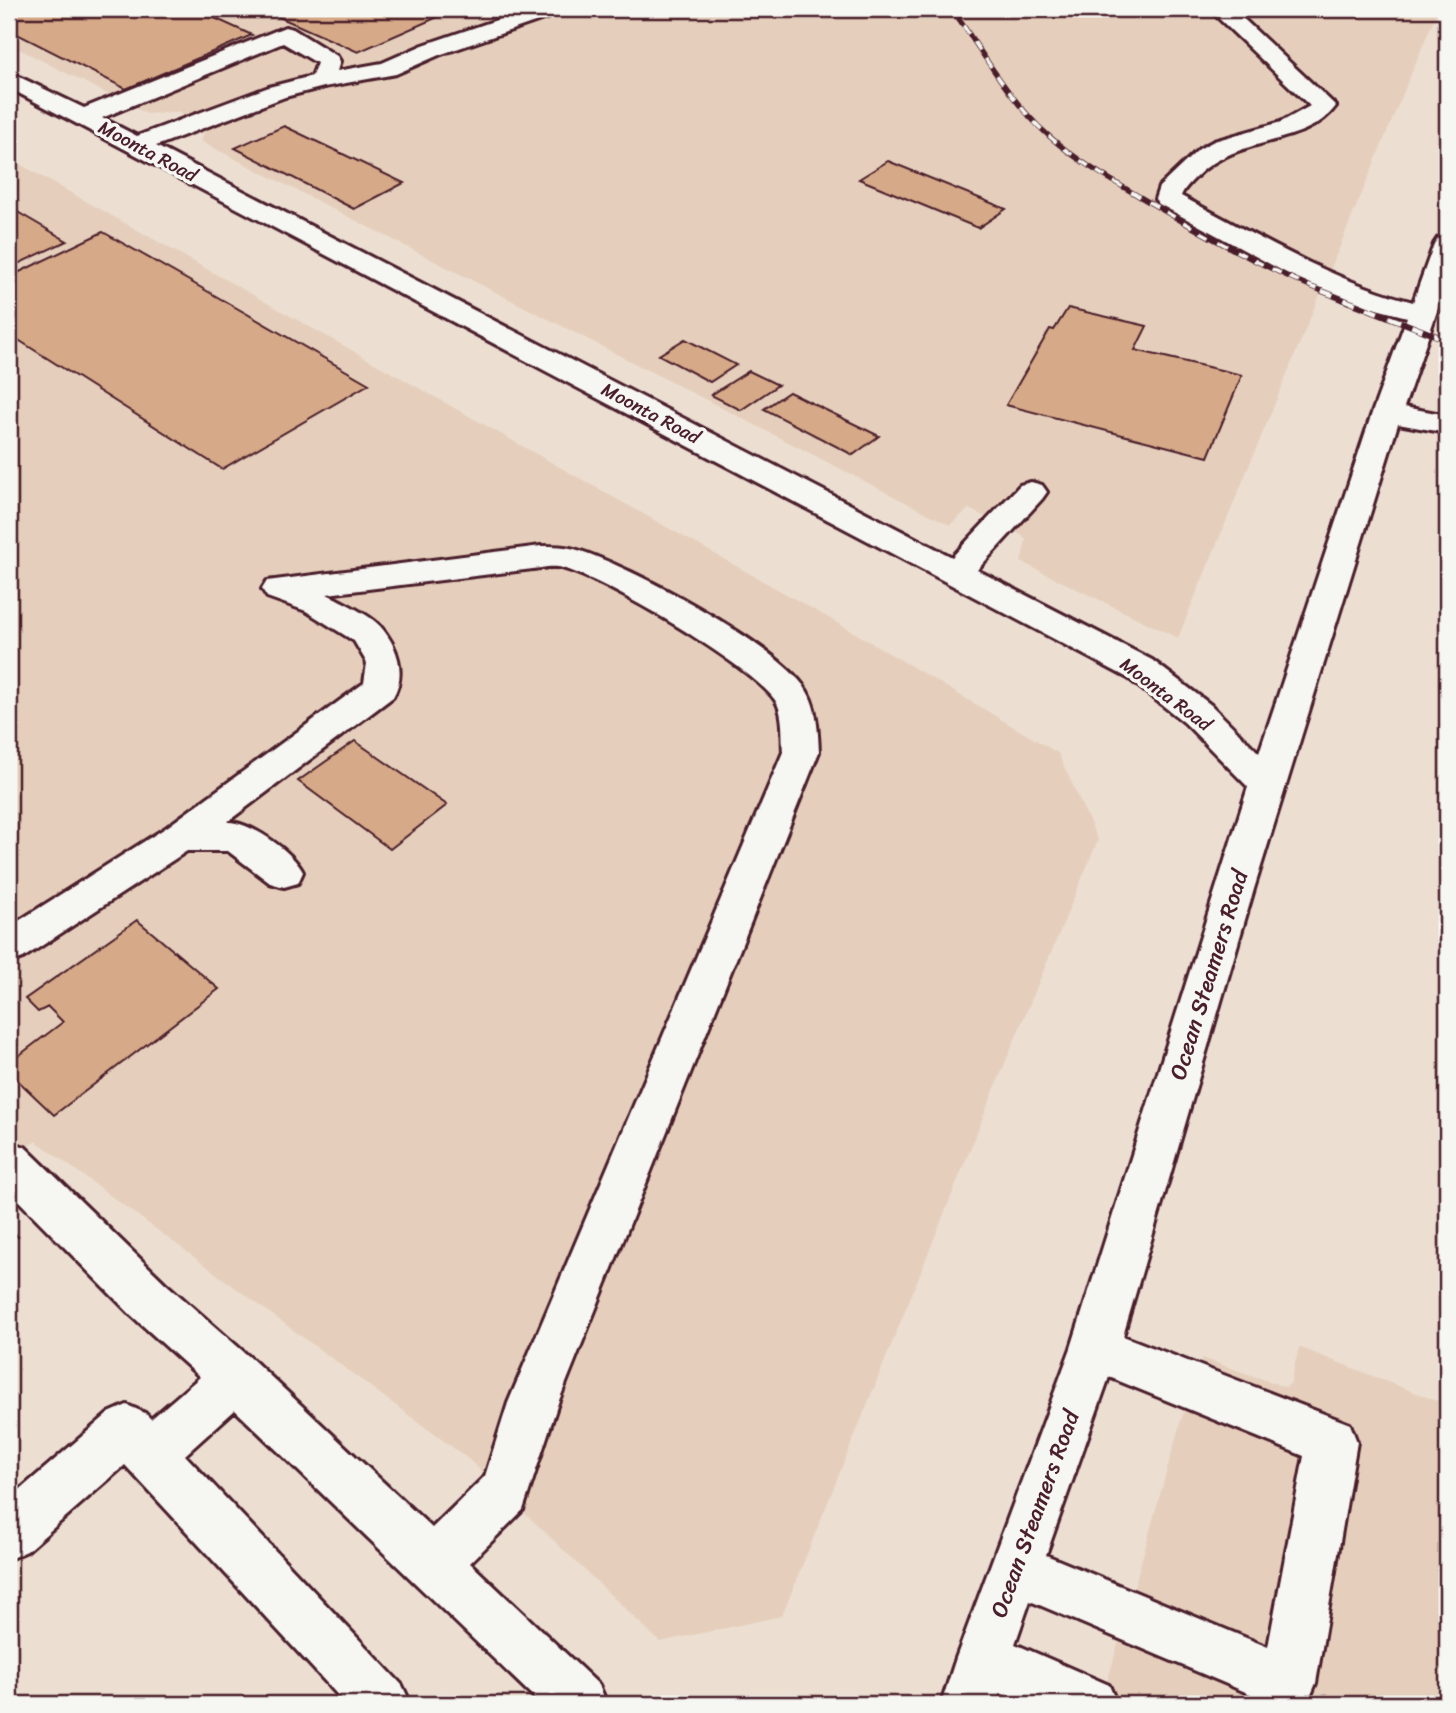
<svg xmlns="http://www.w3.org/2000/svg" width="1456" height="1713" font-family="Sriracha,sans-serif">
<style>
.built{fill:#e5cfbc}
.building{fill:#d6aa88;stroke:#4a1f2b;stroke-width:2}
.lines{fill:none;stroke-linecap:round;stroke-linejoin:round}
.minor-casing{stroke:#4a1f2b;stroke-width:6}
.path{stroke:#4a1f2b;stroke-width:5;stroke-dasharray:2.5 7;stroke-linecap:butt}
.minor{fill:#f6f6f2;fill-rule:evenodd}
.rail-far1-casing{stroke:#4a1f2b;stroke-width:5}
.rail-casing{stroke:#4a1f2b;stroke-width:6}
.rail-far1{stroke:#f6f6f2;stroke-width:3.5;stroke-dasharray:10;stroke-linecap:butt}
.rail{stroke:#f6f6f2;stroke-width:4.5;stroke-dasharray:12;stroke-linecap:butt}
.labels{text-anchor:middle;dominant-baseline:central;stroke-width:7;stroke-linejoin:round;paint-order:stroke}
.far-street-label{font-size:19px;fill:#4a1f2b;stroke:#f6f6f2}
.street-label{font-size:23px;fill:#4a1f2b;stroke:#f6f6f2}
</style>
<rect width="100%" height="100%" fill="#ecdfd2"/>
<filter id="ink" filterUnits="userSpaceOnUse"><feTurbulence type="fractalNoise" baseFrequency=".0143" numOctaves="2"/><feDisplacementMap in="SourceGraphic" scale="14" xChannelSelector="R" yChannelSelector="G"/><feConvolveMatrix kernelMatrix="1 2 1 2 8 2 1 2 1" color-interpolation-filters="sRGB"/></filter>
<g filter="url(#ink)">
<path class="built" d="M9,9H1438L1178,638L1021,562L1026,540L1021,535L969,509L950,525L200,141L207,126L178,112L147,114L9,44Z
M9,158L845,627L1058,753L1098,840L999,1078L782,1616L660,1642L467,1458L36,1141L9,1160Z
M1299,1347L1447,1405V1704H1101L1181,1420L1203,1358L1285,1387L1290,1384Z"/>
<path class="building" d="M9,9H195L252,35L126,89L9,30Z
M261,9H456L358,52Z
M284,126L404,183L354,209L235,148Z
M888,161L1006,209L978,228L859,179Z
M9,207L67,241L9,268Z
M103,232L214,295L369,384L222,469L9,334V277Z
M1068,308L1147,326L1135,350L1242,375L1208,457L1006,405L1050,329L1054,330Z
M685,339L736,365L710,382L659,355Z
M749,371L778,385L741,410L711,395Z
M789,392L879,436L853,455L764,409Z
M355,741L447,805L390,849L298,781Z
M137,920L219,989L54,1115L9,1072V1063L63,1022L48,1007L38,1012L25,999Z"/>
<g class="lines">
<g class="minor-casing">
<path id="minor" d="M529,9H561L558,14L439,55L396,74L324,87L285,97L156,146L952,557L1020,485L1031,482L1042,485L1047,492L1042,499L977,570L1152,660L1211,705L1259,753L1372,413L1407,317L1349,302L1290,275L1159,204L1155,199L1159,187L1199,149L1214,141L1281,122L1310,106L1209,9H1233L1336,106C1307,147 1238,135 1198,175C1192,181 1184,188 1181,196C1256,235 1330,280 1413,302L1434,244L1438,238L1447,236V282L1404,407L1447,415V433L1398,424L1254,889L1123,1336L1350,1424L1357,1442L1316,1683L1308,1702L1274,1704L1030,1601L1015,1644L1109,1685L1117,1704H1026L1000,1693L996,1704H941L956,1658L1071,1348L1248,787L1185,723L1128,678L9,88V72L84,108L285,27L293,29L337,56L340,61L337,71L382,63L423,45ZM283,43L317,63L312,76L269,87L137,136L102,118ZM1109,1377L1304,1456L1268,1647L1046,1555Z
M541,546C554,546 566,546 578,550C632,567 769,641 803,685C817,704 818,729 819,752L558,1403L523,1510L470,1563L599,1685L607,1704H541L235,1410L185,1455L402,1685L411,1704H346L125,1465L27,1551L9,1559V1499L109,1413L127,1405L145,1413L151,1419L200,1377L131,1315L9,1191V1141L25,1147L165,1283L253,1360L432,1528L485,1476L508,1403L783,752C782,736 784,713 775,700C750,665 605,579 562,568C556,566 548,567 541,568L327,594C341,601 370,615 380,626C397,645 407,673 393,697L227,822C250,821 293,852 303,872L298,883L284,887L270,883L228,851H187L23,958L9,963V927L167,827L364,683L367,663L354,641L306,611L267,597L262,589L267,581Z"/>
</g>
<path class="path" d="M9,1243L18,1235"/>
<use href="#minor" class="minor"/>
<g class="rail-far1-casing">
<path id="rail-far1" d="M952,9C981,50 1011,103 1049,136C1077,161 1109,179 1142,198C1201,233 1263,268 1327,293"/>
</g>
<g class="rail-casing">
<path id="rail" d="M1322,291L1447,340"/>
</g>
<use href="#rail-far1" class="rail-far1"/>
<use href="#rail" class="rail"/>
</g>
</g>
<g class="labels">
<g class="far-street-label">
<text transform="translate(148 151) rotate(28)">Moonta Road</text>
<text transform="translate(651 413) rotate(28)">Moonta Road</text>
<text transform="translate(1166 694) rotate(37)">Moonta Road</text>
</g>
<g class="street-label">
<text transform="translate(1209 975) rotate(-73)">Ocean Steamers Road</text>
<text transform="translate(1035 1514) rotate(-70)">Ocean Steamers Road</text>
</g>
</g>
<rect width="1456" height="1713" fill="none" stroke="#f6f6f2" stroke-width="35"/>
<rect x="18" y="18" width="1421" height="1678" fill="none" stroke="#4a1f2b" stroke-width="2.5" filter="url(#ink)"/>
</svg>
